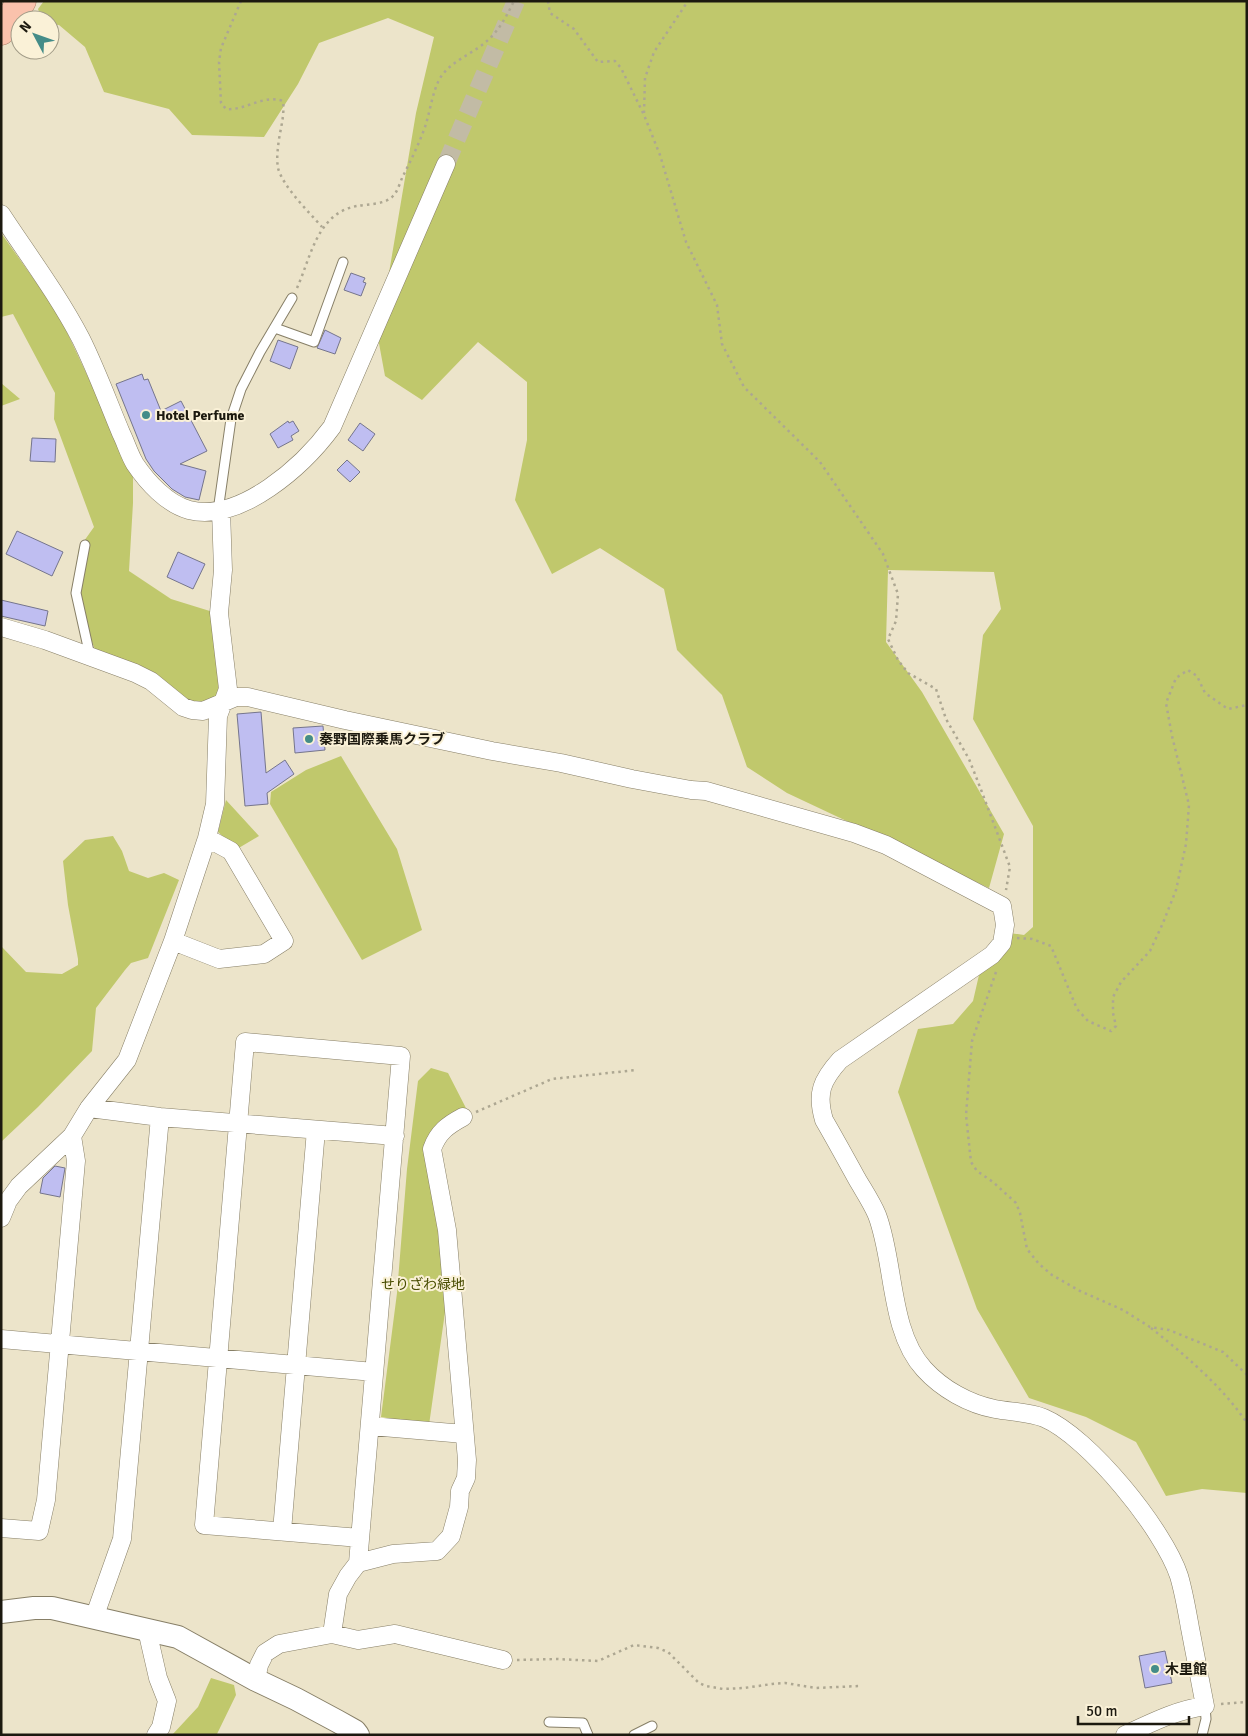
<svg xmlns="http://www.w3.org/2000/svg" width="1248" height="1736" font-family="Signika,'Noto Sans JP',sans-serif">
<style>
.green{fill:#c0c86c}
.building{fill:#bfbef1;stroke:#75758c}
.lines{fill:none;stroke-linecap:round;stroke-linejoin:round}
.minor-tunnel{stroke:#c2bba5;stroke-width:18;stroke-dasharray:18 9;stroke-linecap:butt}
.service-casing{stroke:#877f67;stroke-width:11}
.minor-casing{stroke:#877f67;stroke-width:19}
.tertiary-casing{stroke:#877f67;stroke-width:24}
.trunk-casing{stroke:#ac7d67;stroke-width:29}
.path{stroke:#ada792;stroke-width:2.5;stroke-dasharray:2.5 4;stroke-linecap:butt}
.service{stroke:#fff;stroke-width:9}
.minor{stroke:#fff;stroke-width:18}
.tertiary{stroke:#fff;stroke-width:22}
.trunk{stroke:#fac2ac;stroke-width:28}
.poi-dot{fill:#448c88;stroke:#faf1d7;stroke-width:2}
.labels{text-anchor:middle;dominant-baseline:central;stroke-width:4;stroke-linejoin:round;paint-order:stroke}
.poi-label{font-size:14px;font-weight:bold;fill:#1c190f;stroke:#faf1d7;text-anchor:start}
.park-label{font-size:14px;fill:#484c01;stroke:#faf1d7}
</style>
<rect width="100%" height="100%" fill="#ece4ca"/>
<path class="green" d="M44,1H1247V1493L1202,1489L1166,1496L1136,1442L1086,1417L1029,1398L977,1309L898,1092L918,1029L953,1024L973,1001L982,962L1003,932L1024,935L1033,927V826L973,719L983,635L1001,609L994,572L888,570L886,642L922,692L1004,834L989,888L787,793L747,767L722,695L677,650L664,589L600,548L552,574L515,500L527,440V382L478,342L422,400L385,376L378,338L416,113L434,37L388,18L319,43L298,84L264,137L192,135L169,109L104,92L85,47L59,25L50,24V20H42L38,9Z
M1,233L58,313L133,473V503L129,571L171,599L213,612L219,694L207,704L195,703L177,695L96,652L72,591L79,548L94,527L54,419L55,393L13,314L1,317Z
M1,383L20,399L1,406Z
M341,756L397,849L422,930L362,960L270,804L271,792L306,770Z
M226,800L259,836L237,849L218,832Z
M113,836L122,851L129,871L148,878L164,873L179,880L148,958L131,963L125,970L96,1008L92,1051L38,1107L1,1142V946L26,972L62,974L78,965V959L68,905L63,861L85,840Z
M431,1068L448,1073L468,1112L434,1134L449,1284L429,1425L381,1417L397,1293L407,1169L418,1081Z
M211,1678L234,1685L236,1695L217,1734L172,1735L198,1707Z"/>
<path class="building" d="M351,273L365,278L363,282L366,283L361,296L344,290Z
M325,330L341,338L335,354L317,348Z
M278,340L298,347L290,369L270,361Z
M142,374L144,380L148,379L161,411L181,401L207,451L180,464L206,471L199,500L185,497L172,489L154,471L146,459L116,384Z
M288,421L289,423L293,421L299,431L291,436L293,440L278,448L270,434Z
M360,423L375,434L363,451L348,440Z
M32,438L56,439L55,462L30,461Z
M347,460L360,472L350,482L337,470Z
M17,531L63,552L52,576L6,554Z
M178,552L205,564L193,589L167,577Z
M1,600L48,611L45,626L1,616Z
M261,712L266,773L285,760L294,774L267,793L268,804L245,806L237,714Z
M323,726L325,750L295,753L293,728Z
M55,1166L65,1168L60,1197L40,1193L43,1178Z
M1165,1651L1172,1683L1145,1688L1139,1656Z"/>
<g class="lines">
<path class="minor-tunnel" d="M446,164L516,1"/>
<g class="service-casing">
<path id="service" d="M275,328L314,342L343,262
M218,511L231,419L241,389L260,352L292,298
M85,545L76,593L90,656
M549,1722L583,1723L588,1735
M634,1735L652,1726
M1202,1735L1206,1719L1205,1706"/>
</g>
<g class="minor-casing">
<path id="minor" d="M1,214C28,255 58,295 81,339C96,369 108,402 121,433C126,443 129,454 135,464C147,482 167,504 189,510C241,523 304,465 332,427L446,164
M1,627L45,640L135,673L151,681L183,707L192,710L203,711L236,697H248L345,720L492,751L561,763L632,779L691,790L706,791L854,833L886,845L1002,906L1005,925L1002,943L992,955L840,1060C822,1080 816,1093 824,1120C835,1139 846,1159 857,1179C864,1191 872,1203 877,1215C895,1262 889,1331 924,1369C942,1389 969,1404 995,1409C1011,1412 1029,1412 1044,1418C1089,1437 1164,1530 1179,1576C1184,1593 1187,1611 1190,1628C1195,1654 1200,1680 1205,1706C1176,1710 1151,1723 1125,1735
M173,941L219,959L264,954L284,941L231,851L207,838
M89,1108L160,1117L395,1136
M1,1218L8,1201L19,1186L72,1136L89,1108L127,1060L173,941L207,838L215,804L218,716L228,689L219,613L223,570L221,510
M1,1339L374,1372
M371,1426L464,1434
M1,1528L39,1531L46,1500L76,1161L72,1136
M282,1531L316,1130
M358,1563L401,1056L245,1042L204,1525L360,1538
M94,1618L122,1539L160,1117
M147,1630L158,1678L167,1701L161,1727L156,1735
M332,1634L338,1594L348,1576L358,1563L393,1554L437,1551L451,1536L459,1507L460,1491L466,1478L467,1460L447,1230L432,1149C438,1132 448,1125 463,1117
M256,1680L259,1665L265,1653L279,1644L332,1634L358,1640L395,1634L503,1660"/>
</g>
<g class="tertiary-casing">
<path id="tertiary" d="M1,1612L34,1608H52L178,1637L256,1680L296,1699L337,1721L355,1731L358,1735"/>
</g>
<g class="trunk-casing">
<path id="trunk" d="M1,31L22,1"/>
</g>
<path class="path" d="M241,1L221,48L219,62L221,103L226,109C245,111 263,94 283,101C285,118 279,132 278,148C277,154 277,162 278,168C283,187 309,212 322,227
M548,1L550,13L574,29L598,62L615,61L621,68L644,115L660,155L686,242L717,305L722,344L744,387L820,462L883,554L898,594L896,621L888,639L898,660L908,673L936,689L946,719L969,759L980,787L1010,867L1006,890
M644,113L645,78L654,52L688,1
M297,288C311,257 317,213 357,206C367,204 385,205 393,196C398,191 400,182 403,176C411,160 419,144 425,127C430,112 432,94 439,80C449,61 474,54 489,39C500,29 507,15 514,1
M1017,938L1032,939L1051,946L1077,1009L1088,1021L1111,1031L1116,1026L1113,1013V997L1121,982L1150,951L1163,923L1176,890L1186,844L1189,805L1172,736L1166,703L1176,678L1188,670L1197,676L1205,693L1228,709L1247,705
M996,972L972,1041L966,1115L971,1162L977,1171L993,1182L1016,1203L1020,1213L1027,1249L1039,1264L1052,1275L1080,1291L1123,1310L1150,1327L1169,1330L1223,1352L1247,1375
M476,1112L552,1079L636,1070
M1151,1328C1186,1356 1221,1385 1247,1423
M517,1660L557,1659L598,1661L634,1645L658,1648L668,1652L699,1683L706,1686L723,1689L744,1688L772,1684L785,1683L816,1688L859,1686
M1221,1704L1247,1702"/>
<use href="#service" class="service"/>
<use href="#minor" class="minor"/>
<use href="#tertiary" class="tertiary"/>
<use href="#trunk" class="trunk"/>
</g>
<g class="poi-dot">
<circle cx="146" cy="415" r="5"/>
<circle cx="309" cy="739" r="5"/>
<circle cx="1155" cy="1669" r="5"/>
</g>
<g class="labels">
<g class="poi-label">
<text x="156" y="415">Hotel Perfume</text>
<text x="319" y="739">秦野国際乗馬クラブ</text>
<text x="1165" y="1669">木里館</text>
</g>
<g class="park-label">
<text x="423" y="1284">せりざわ緑地</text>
</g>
</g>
<rect width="1248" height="1736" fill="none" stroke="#1c190f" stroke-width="5"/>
<g transform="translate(35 35) rotate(311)"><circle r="24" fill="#faf1d7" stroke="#a19b87"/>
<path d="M0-4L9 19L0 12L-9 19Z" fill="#448c88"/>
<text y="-8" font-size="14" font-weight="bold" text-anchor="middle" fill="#1c190f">N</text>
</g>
<path d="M1078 1716v8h111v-8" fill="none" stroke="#1c190f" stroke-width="2.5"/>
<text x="1086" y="1716" font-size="15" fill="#1c190f" stroke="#faf1d7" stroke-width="4" paint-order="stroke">50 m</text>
</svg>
